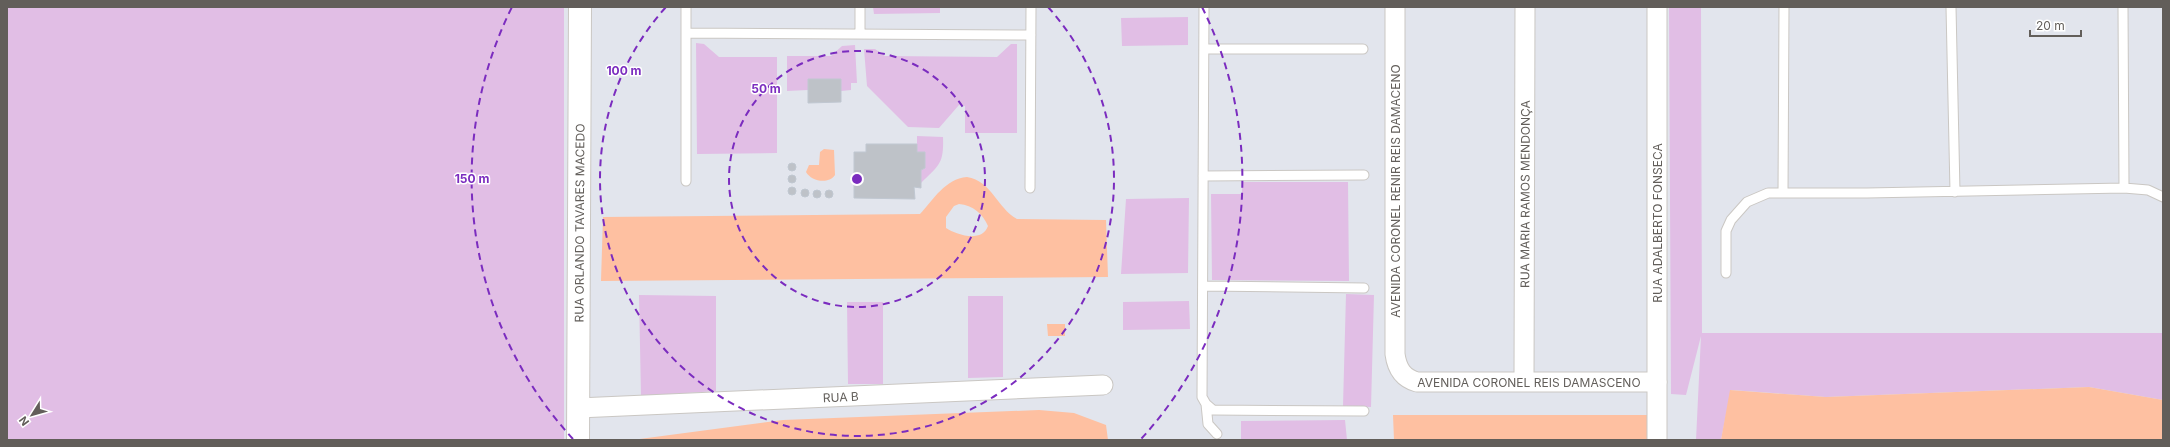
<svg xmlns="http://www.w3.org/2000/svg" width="2170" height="447" font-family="Inter,sans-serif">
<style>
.green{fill:#e1bee5}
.water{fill:#fec0a1;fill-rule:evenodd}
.building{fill:#bec2c8;stroke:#c0c7d1}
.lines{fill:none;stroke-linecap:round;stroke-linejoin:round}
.service-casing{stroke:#cac7c3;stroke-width:11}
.minor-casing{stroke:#cac7c3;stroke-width:21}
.tertiary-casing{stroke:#cac7c3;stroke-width:24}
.service{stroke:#fff;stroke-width:9}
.minor{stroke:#fff;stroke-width:19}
.tertiary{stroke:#fff;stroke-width:22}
.ring{fill:none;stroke:#7b2cbf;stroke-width:2;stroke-dasharray:7 5}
.labels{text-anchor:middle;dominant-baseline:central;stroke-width:3;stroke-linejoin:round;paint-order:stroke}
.street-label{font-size:12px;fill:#625e5a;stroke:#fff}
.centre{fill:#7b2cbf;stroke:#fff;stroke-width:2}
.ring-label{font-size:12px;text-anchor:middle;font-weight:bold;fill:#7b2cbf;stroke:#fff;stroke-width:3;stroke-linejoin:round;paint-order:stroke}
</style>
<rect width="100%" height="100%" fill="#e2e5ed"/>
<path class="green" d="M7,7H564V440H7Z
M873,7H940V13L874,14Z
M1669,7H1701L1702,333H2163V400L2089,387L1826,397L1731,390L1721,440H1696L1701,336L1686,395L1671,394Z
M1188,17V45L1122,46L1121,18Z
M696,43L704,44L719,57H777V153L697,154Z
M1011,44H1017V133H965V106L959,105L939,128L908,127L867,86L864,49H875L885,56L997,57Z
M855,45L857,83H851V90L841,91V79H808V90L787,91V56H831L842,46Z
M917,136L943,137C944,164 939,165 921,183V170L925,168V152H917Z
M1242,182H1348L1349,281L1212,280L1211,194H1242Z
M1189,198L1188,273L1121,274L1126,199Z
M1346,294L1374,295L1371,407L1343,406Z
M639,295L716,296V391L641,396Z
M968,296H1003V377L968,378Z
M1189,301L1190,329L1123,330V302Z
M847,302H883V384H848Z
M1345,420L1347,440H1241V421Z"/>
<path class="water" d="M824,149L834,150L835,175C828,185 811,181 806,172L809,165H819L820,152Z
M967,177C992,181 997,208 1017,219L1106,220L1108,277L601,281L603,217L920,214C934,199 945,179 967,177ZM959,204C973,205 983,214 988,226C982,243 957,235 946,228V217L954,206Z
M1047,324H1065V336H1048Z
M2089,387L2163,400V440H1721L1730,390L1826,397Z
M1039,410L1074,413L1106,425L1108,440H632L783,420Z
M1393,415H1649L1648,440H1394Z"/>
<path class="building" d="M808,79H841V102L808,103Z
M866,144H917V152H925V168L921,170V188L914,187L915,199L854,198V152H866Z
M788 167a4 4 0 1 1 8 0a4 4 0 1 1-8 0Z
M788 179a4 4 0 1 1 8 0a4 4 0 1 1-8 0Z
M788 191a4 4 0 1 1 8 0a4 4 0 1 1-8 0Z
M801 193a4 4 0 1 1 8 0a4 4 0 1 1-8 0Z
M825 194a4 4 0 1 1 8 0a4 4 0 1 1-8 0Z
M813 194a4 4 0 1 1 8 0a4 4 0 1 1-8 0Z"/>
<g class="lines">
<g class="service-casing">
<path id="service" d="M686,7V181
M860,7V34
M1204,7L1202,397L1206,404L1213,410L1364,411
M1951,7L1955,192
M2123,7L2124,188
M686,33L1031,35
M1204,49H1363
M1203,176L1364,175
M1030,188L1031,7
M1783,193L1784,7
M1726,273V231L1731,220L1747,202L1768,193H1867L2124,188L2148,190L2163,197
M1203,286L1364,288
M1206,404L1208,424L1217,434"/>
</g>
<g class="minor-casing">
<g id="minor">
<path id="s1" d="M1395,7V354C1397,369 1403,378 1417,382H1657"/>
<path d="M1657,7V440"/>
<path id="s2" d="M1524,381L1525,7"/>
<path id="s3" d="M578,408L1103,385"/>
</g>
</g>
<g class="tertiary-casing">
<g id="tertiary">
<path id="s4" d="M578,440L580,7"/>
</g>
</g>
<use href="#service" class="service"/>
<use href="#minor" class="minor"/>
<use href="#tertiary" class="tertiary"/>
</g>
<g class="ring">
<circle cx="857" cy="179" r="128"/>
<path d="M1048 7A257 257 0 1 1 666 7"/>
<path d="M573 439A385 385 0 0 1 512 7M1202 7A385 385 0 0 1 1141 439"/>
</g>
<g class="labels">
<g class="street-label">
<text transform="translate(1395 191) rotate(-90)">AVENIDA CORONEL RENIR REIS DAMACENO</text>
<text stroke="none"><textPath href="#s2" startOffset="187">RUA MARIA RAMOS MENDONÇA</textPath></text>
<text transform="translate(1657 223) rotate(-90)">RUA ADALBERTO FONSECA</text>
<text stroke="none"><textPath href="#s4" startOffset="217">RUA ORLANDO TAVARES MACEDO</textPath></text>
<text stroke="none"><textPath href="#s1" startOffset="497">AVENIDA CORONEL REIS DAMASCENO</textPath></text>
<text stroke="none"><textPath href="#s3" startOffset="263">RUA B</textPath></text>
</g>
</g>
<circle cx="857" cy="179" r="6" class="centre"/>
<g class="ring-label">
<text x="624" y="75">100 m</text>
<text x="766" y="93">50 m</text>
<text x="472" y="183">150 m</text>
</g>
<rect width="2170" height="447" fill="none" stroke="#625e5a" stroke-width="16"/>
<g transform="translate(32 415) rotate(233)" stroke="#ffffff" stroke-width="3" paint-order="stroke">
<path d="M0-3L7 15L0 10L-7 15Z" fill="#625e5a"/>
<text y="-6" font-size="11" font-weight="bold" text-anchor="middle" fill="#625e5a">N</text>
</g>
<path d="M2030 30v6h51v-6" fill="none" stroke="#625e5a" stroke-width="2"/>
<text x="2036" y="30" font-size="12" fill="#625e5a" stroke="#ffffff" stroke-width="3" paint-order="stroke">20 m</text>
</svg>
